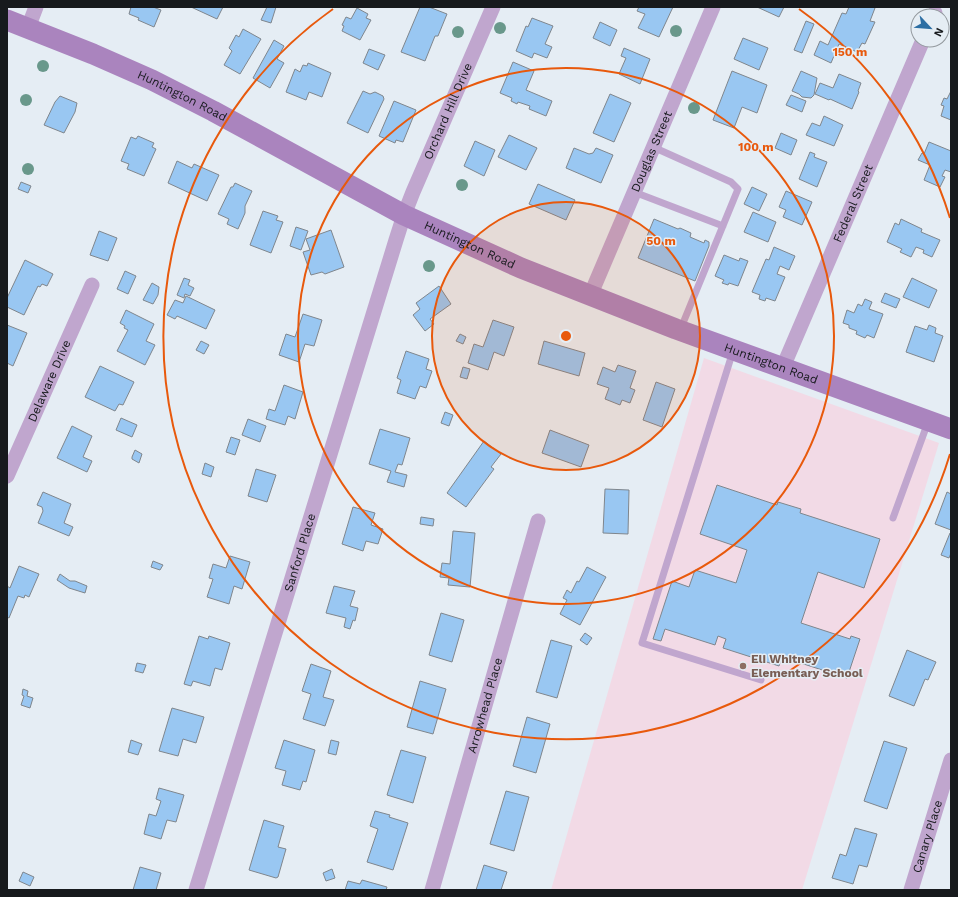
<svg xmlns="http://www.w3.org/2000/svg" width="958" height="897" font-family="'Work Sans',sans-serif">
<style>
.education{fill:#f2dae6}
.building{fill:#99c7f2;stroke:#7f868d}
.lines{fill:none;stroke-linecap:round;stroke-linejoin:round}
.lane{stroke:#c0a6ce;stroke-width:7}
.street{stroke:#c0a6ce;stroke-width:15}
.secondary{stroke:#aa84be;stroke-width:21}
.tree{fill:#69988b}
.ring{fill:none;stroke:#e8590c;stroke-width:2}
.education-dot{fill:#8d6e63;stroke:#e5edf4;stroke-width:1.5}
.labels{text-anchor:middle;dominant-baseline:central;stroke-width:3;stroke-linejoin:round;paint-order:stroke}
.street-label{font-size:12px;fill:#171a1d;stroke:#e5edf4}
.education-label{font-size:12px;font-weight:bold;fill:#785e54;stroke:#e5edf4;text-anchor:start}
.centre{fill:#e8590c;stroke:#e5edf4;stroke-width:2}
.ring-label{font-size:12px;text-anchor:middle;font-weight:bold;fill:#e8590c;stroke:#e5edf4;stroke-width:3;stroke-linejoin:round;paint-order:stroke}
</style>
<rect width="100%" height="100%" fill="#e5edf4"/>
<path class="education" d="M704,358L939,443L802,890H551Z"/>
<path class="building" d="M131,7H153L161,10L154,27L138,20L139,18L129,14Z
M191,7H223L217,19Z
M267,7H276L271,23L261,20Z
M420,7H429L447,14L438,36H435L425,61L401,52Z
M639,7H673L659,37L638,28L645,14L637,11Z
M757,7H784L779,17Z
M849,7H872L875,8L870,21L875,22L865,44L862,43L857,52L839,44L831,63L814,55L820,41L828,45L842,13L846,14Z
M357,8L368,14L366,18L371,20L360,40L342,31L344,26L342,25L346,17L351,19Z
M532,18L553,26L545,44L552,47L547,58L534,53L532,58L516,51L526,26L528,27Z
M806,21L814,24L802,53L794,50Z
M600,22L617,30L610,46L593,38Z
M243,29L261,39L240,74L224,65L232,51L229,48L236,35L239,37Z
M743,38L768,48L759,70L734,59Z
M274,40L284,46L277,59L284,63L270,88L253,78Z
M624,48L650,59L640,84L619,74L626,58L621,56Z
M369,49L385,55L378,70L363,63Z
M513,62L534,71L526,90L552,101L546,116L529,109L530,106L518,102L517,104L511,101L512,98L500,93Z
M308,63L331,73L322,97L309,92L306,100L286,92L295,69L300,72L303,65L307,66Z
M732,71L767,85L757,113L742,107L734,128L713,120Z
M801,71L817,78L814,95L811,98L802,97L799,94L792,91Z
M839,74L861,83L858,91L859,92L852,109L830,99L829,100L815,94L820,83L833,88Z
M363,91L370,94L375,92L383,96L384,99L368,133L347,123Z
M951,91V120L941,116L944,106L941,105L944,98L947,99Z
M610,94L631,103L614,142L593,133Z
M791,95L806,101L802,112L786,105Z
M60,96L77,103L75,112L64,133L44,125L55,102Z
M394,101L416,110L403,142L396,140L395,143L379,136Z
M824,116L843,125L834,146L806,135L812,123L820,126Z
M781,133L797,140L791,155L775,148Z
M509,135L537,148L526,170L498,157Z
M138,136L154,143L152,147L156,149L144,176L127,169L129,164L121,161L131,137L136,139Z
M475,141L495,150L484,176L464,166Z
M929,142L951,151V172L945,170L942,176L945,177L940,187L924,180L930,165L918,160L922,153L924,154Z
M574,148L589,154L593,153L596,148L613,155L601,183L566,168Z
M810,152L815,154L814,157L827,162L817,187L799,179Z
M177,161L192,168L194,164L219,175L207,201L168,183Z
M21,182L31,186L28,193L18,189Z
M235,183L252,191L245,206V213L238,229L227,224L229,219L218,214L231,187H233Z
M538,184L575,200L566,220L529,204Z
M752,187L767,194L759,211L744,204Z
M786,191L812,202L802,225L783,217L786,210L779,207Z
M263,211L278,216L276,220L283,222L271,253L250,245Z
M753,212L776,222L768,242L744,232Z
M654,219L678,229L680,228L691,233L690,237L704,243L705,240L709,242V246L695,281L638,258Z
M901,219L922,229L921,232L940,240L932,257L923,253L924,250L916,247L911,257L900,252L902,249L887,242L895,223L899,225Z
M296,227L308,231L301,250L290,246Z
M331,230L344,267L325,274L322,272L311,275L303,252L310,250L306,239Z
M99,231L117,238L108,261L90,255Z
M774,247L795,256L789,270L780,266L777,274L785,277L775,301L766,298L765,301L759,299L760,295L752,292L766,259L769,260Z
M724,255L739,261L740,258L748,261L738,286L729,283L728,285L722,283L724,280L715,276Z
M25,260L53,274L47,286L42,284L40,287L38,286L24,315L7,307V298Z
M125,271L136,276L128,294L117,289Z
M184,278L190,280L188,285L194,288L190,296L185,294L184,298L177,295Z
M912,278L937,290L929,308L903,297Z
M152,283L159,287L158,295L153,304L143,300Z
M439,286L451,304L430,319L434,324L425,331L413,315L420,309L416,303Z
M885,293L900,299L896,308L881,302Z
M186,296L215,310L206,329L177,316L175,319L167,315L175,300L183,303Z
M865,299L872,302L869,309L883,314L874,338L867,335L865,338L856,334L857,331L849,328V325L843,323L847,310L854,313L858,304L862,306Z
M126,310L154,324L146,341L155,345L145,365L117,351L128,330L124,328L125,326L120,323Z
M303,314L322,320L314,346L305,344L299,362L279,355L286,334L295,337Z
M493,320L514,327L504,356L494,352L488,370L468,363L474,344L483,347Z
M7,325L27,333L13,366L7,363Z
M929,325L936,328L935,333L943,336L934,362L906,352L915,326L927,330Z
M460,334L466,337L463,344L456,341Z
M201,341L209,345L204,354L196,350Z
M544,341L585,353L579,376L538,364Z
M406,351L429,359L426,369L432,371L426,388L420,386L415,399L397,393L401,380L397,378Z
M618,365L636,371L630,388L635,390L630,403L622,400L620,405L605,399L609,388L597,384L603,367L615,372Z
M100,366L134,382L123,405L119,404L115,411L85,397Z
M463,367L470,369L467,379L460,377Z
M656,382L675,389L662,427L643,420Z
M284,385L303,392L295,419L288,416L285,425L266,419L269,409L275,411Z
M445,412L453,415L449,426L441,423Z
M121,418L137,425L132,437L116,430Z
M248,419L266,426L260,442L242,435Z
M72,426L92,436L83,457L92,461L87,472L57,458Z
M380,429L410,438L402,465L398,464L395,472L407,475L404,487L387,482L391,471L369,464Z
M550,430L589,445L581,467L542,453Z
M231,437L240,440L235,455L226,452Z
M484,441L501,454L491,467L494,469L466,507L447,493Z
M135,450L142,454L139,463L132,459V457Z
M205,463L214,467L211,477L202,474Z
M256,469L276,475L267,502L248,496Z
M717,485L777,505L778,502L801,509L800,513L880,539L864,588L818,572L801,623L850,639L851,636L860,639L847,678L782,657L779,666L723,648L726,639L718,636L715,645L665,629L661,641L653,639L672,581L689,587L695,570L736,583L747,550L700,534Z
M605,489L629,490L628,534L603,533Z
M43,492L71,504L64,523L73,527L69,536L38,523L43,511L42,507L37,505Z
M947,492L951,494V530L935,524Z
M353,507L375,513L371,525L383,529L378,544L366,541L363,551L342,544Z
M421,517L434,519L433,526L420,524Z
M453,531L475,533L470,587L448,585L449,578L440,577L442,563L450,564Z
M950,533L951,534V553L949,558L941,555Z
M230,556L250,562L242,589L234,586L229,604L207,597L213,579L209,578L213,564L226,568Z
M153,561L163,565L160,570L151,567Z
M19,566L39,574L29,597L25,595L24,598L18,596L9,618L7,617V586L10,588Z
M587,567L606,577L580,625L560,614L567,600L563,598L567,590L571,593L577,581L579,582Z
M60,574L70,581H75L87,586L85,593L69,588L57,580Z
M334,586L355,591L350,606L358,608L355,621L353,620L350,629L344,627L346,618L326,613Z
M441,613L464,620L452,662L429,655Z
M585,633L592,638L587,645L580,640Z
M199,636L208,639L209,636L230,643L222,670L215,668L210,686L193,681L191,686L184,684Z
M551,640L572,646L557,698L536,692Z
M907,650L936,662L928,680L925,679L914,706L889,696Z
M137,663L146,665L143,673L135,671Z
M311,664L331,671L323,697L334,700L325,726L303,719L311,694L302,691Z
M420,681L446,689L433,734L407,727Z
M23,689L28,691L27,696L33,698L30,708L21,705L24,696L22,695Z
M172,708L204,717L196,743L183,739L178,756L159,751Z
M527,717L550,724L536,773L513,766Z
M131,740L142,744L138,755L128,752Z
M284,740L315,750L306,782L303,781L300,790L282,785L286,771L275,768Z
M331,740L339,742L336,755L328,753Z
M884,741L907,748L887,809L864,801Z
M401,750L426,757L413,803L387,795Z
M159,788L184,795L176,822L167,820L161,839L144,834L149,814L156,816L161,801L156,799Z
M506,791L529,797L514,851L490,844Z
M375,811L390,815L389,817L408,823L393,870L367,862L378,829L370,826Z
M264,820L284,826L278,847L286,849L278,877L276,878L249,870Z
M855,828L877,834L867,867L859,865L853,884L832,878L840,854L846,856Z
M484,865L507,872L501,890H476Z
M140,867L161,873L156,890H133Z
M332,869L335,878L326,881L323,873Z
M23,872L34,877L30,886L19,881Z
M362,880L387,887L386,890H345L348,881L360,884Z"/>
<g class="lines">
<path class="lane" d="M653,147L731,182L738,189L681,328
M634,192L723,226
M733,351L642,643L761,680
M893,518L928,422"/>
<g class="street">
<path d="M933,16L935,13"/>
<path d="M28,28L36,7"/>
<path id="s1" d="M590,296L713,7"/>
<path id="s2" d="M783,367L923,40"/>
<path id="s3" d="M7,476L92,285"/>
<path id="s4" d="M196,890L396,240L404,215L413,192L493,7"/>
<path id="s5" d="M432,890L538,521"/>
<path id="s6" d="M911,890L951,760"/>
</g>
<path class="secondary" id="s7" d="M7,20L93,54L152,80L213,111L404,215L521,268L676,329L951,429"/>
</g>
<g class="tree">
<circle cx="500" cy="28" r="6"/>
<circle cx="676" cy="31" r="6"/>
<circle cx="458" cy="32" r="6"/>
<circle cx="43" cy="66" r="6"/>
<circle cx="26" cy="100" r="6"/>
<circle cx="694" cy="108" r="6"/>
<circle cx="28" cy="169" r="6"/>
<circle cx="462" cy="185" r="6"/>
<circle cx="429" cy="266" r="6"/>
</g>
<circle cx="566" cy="336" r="134" fill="#e8590c" fill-opacity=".12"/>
<g class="ring">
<circle cx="566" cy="336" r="134"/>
<circle cx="566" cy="336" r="268"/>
<path d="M950 454A402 402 0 1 1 333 9M799 9A402 402 0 0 1 950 218"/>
</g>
<circle class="education-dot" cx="743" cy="666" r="4"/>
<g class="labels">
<g class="street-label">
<text stroke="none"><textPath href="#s7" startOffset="191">Huntington Road</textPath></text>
<text stroke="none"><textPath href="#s4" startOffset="819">Orchard Hill Drive</textPath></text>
<text stroke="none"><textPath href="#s1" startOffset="157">Douglas Street</textPath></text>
<text stroke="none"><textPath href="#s2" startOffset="178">Federal Street</textPath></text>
<text stroke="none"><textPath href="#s7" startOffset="515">Huntington Road</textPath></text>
<text stroke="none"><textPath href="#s7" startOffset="839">Huntington Road</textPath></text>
<text stroke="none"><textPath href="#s3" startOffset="104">Delaware Drive</textPath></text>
<text stroke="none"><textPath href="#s4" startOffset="353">Sanford Place</textPath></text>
<text stroke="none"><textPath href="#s5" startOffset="192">Arrowhead Place</textPath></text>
<text stroke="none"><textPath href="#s6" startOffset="56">Canary Place</textPath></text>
</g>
<g class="education-label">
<text x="751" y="659">Eli Whitney<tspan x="751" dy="14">Elementary School</tspan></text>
</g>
</g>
<circle cx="566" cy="336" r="6" class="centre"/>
<g class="ring-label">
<text x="850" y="56">150 m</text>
<text x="756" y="151">100 m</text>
<text x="661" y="245">50 m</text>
</g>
<rect width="958" height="897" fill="none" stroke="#171a1d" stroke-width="16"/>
<g transform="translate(930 28) rotate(116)"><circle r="19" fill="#e5edf4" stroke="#93999e"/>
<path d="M0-3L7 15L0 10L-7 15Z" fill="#2c6ea3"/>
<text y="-6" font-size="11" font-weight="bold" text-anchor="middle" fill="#171a1d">N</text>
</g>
</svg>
